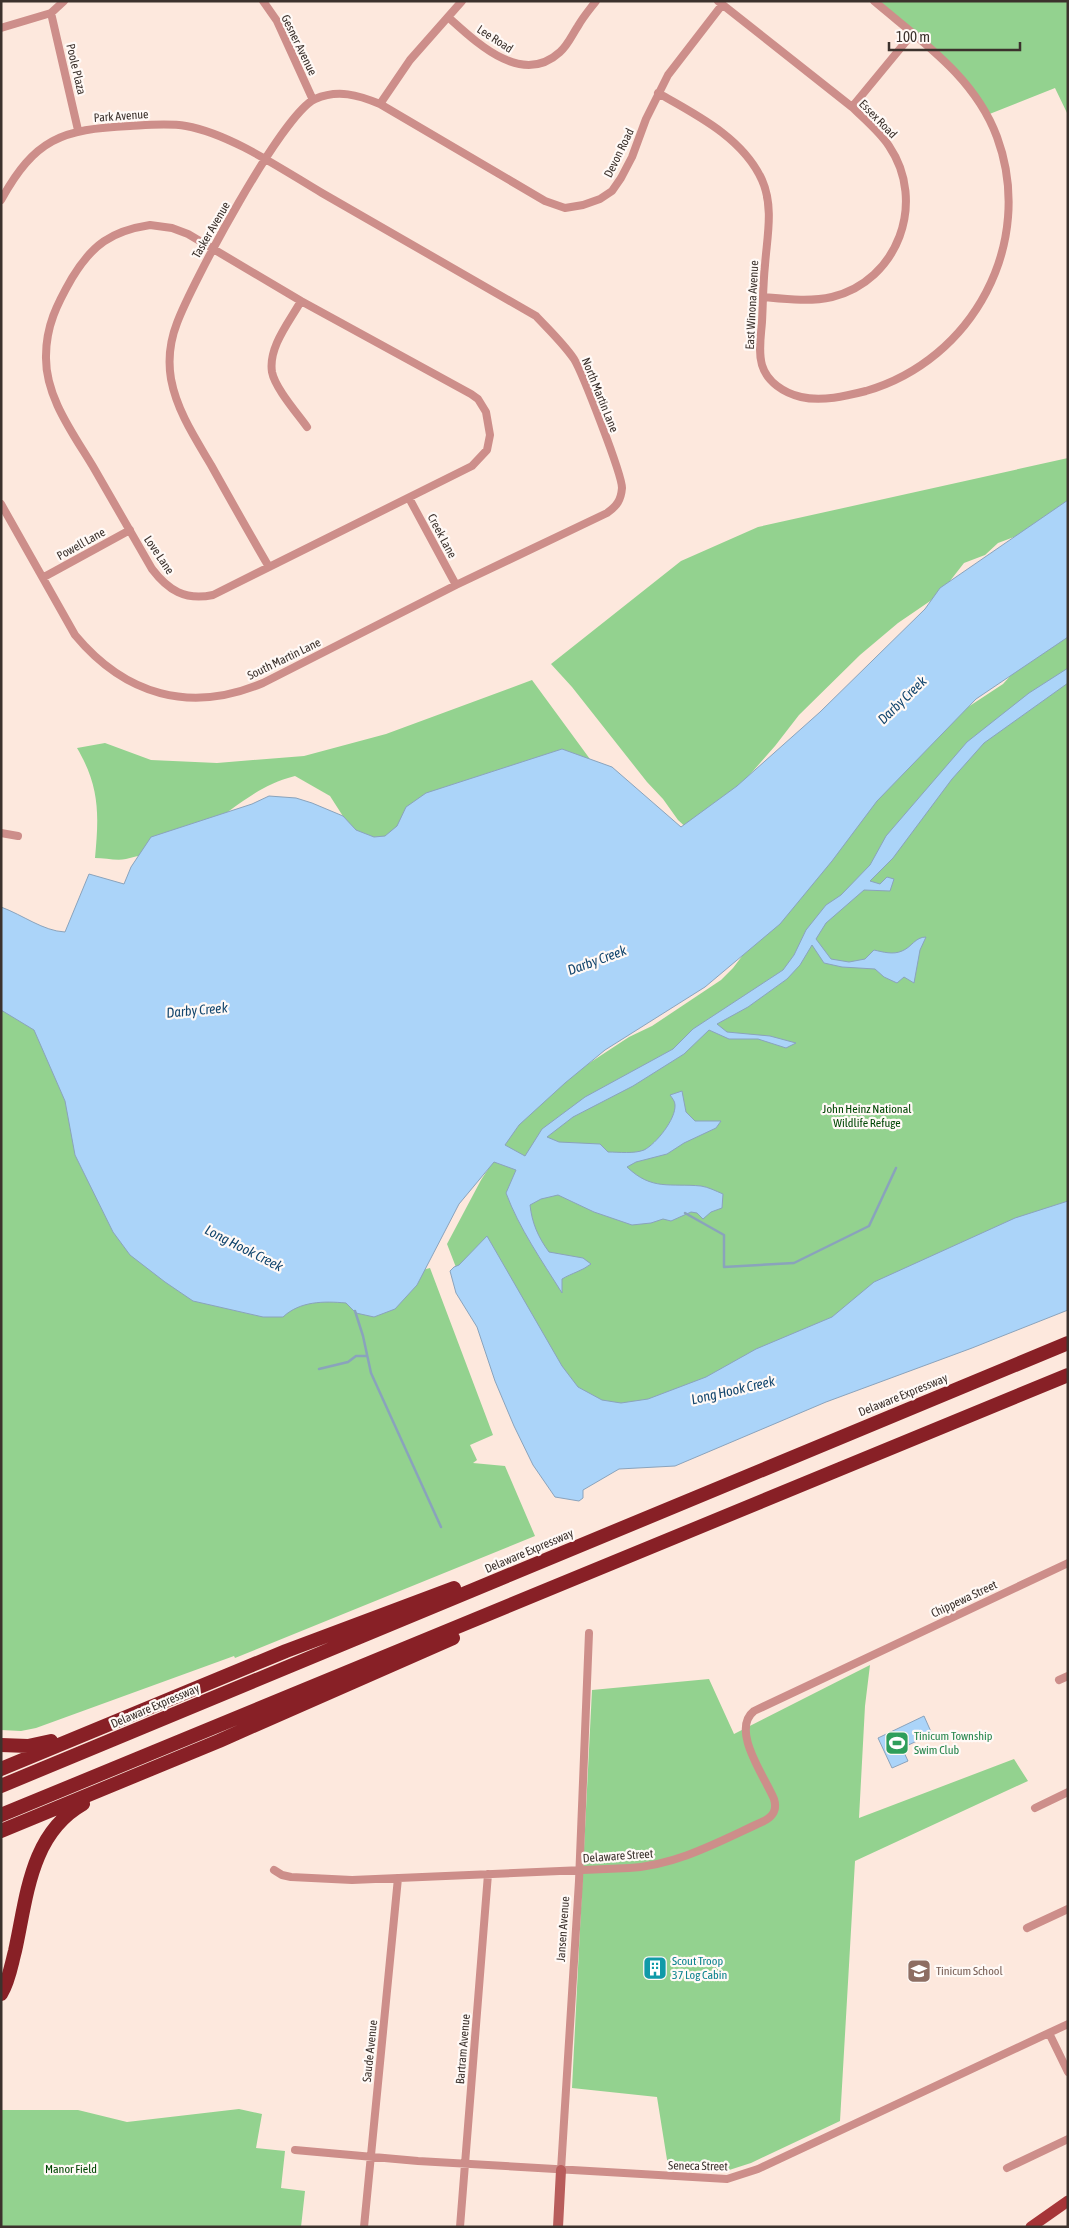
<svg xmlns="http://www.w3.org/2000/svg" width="1069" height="2228" font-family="'Asap Condensed',sans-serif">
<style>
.green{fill:#93d28f}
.water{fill:#abd4f9;stroke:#8aa3bc}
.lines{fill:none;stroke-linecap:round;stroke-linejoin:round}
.stream{stroke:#8aa3bc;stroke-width:2.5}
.street{stroke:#cd8e8a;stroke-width:8}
.secondary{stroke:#b85d5b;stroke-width:10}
.primary{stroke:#a63538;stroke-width:11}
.highway{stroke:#882026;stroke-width:14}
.labels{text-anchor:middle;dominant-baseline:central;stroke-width:4.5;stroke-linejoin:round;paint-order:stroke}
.street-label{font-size:12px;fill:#3c322d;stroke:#fff9f6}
.park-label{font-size:12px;fill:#004704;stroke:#fff9f6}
.leisure-label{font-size:12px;fill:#27864d;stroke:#fff9f6;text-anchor:start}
.culture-label{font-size:12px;fill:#0d838f;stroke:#fff9f6;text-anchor:start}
.education-label{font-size:12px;fill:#785e54;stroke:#fff9f6;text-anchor:start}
.water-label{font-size:14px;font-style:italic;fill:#12456d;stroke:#fff9f6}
</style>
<rect width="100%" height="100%" fill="#fde8dd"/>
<path class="green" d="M874,1H1068V115L1055,88L987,115L962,78Z
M1068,458V504L1025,533L998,543L985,555L964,563L939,595L898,623L860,655L799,715L775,746L746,779L690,831L678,820L663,799L647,782L572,687L551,664L681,561L758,527Z
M1068,625V1250L642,1410L506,1397L447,1244L481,1180L511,1134L523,1120L565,1079L629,1037L652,1026L721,980L733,968L746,951L752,926L962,711L1003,684L1024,661Z
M532,680L664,860L366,852L330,796L295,776C267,783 252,795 229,811C198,833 163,851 126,859C117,861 105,858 95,858C99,815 100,787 77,748L105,743L151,760L217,763L304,756L386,734Z
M1,985L422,1270L430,1268L493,1435L470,1445L477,1460L473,1463L505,1466L535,1536L235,1658L234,1656L36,1728L21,1731L1,1730Z
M870,1665L865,1706L859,1818L1014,1759L1028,1781L855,1861L840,2121L751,2163L723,2172L668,2166L657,2097L572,2088L592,1690L709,1679L734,1734Z
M239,2109L262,2114L256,2148L285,2151L281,2188L305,2191L301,2227H1V2110H78L127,2122Z"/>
<path class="water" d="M1068,500V637L976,699L877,801L832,861L780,924L705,987L605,1050L565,1083L519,1125L505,1145L525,1156L542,1129L585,1097L673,1049L693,1029L783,970L794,955L806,930L826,905L841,895L870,865L886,836L967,742L1029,693L1068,668V683L984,743L952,779L893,858L870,881L880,884L887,877L894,879L890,891L864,890L826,923L816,939L831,959L849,962L865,959L874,950C883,952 893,955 902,951C912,947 915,937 926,937L920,950L914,983L904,977L897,983L884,977L875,969L842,967L824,963L812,945L800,965L787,979L748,1007L717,1024L727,1032L770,1036L796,1043L786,1048L758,1039H729L709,1030L684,1054L633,1086L573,1117L547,1137L559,1142L600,1144L608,1152C619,1152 634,1154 644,1150C656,1144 676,1119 675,1105C675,1101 672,1098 670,1095L682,1091L686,1112L695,1121H721L716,1128L684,1143L667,1154L636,1162L627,1167C652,1191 670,1183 701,1186C708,1187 716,1191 723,1194L722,1208L711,1212L703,1219L697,1213L691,1212L671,1221L663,1219L651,1223L632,1225L594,1212L558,1195L541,1199L530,1205C532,1223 538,1237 549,1252L583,1258L591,1264C582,1271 572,1273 562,1279V1293C542,1261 519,1228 506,1193L516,1170L494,1162L459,1204L417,1285L395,1309L374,1317L356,1313L346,1303C324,1301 300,1301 283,1317H263L193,1301L165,1282L130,1255L113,1232L75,1155L65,1101L34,1030L1,1010V907C23,915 43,931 65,932L89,874L124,884L131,867L151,837L252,804L269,796L296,798L312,803L343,816L356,830L374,837L385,836L397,826L406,807L426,793L562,749L612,767L681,827L737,786L820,712L925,609L940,588Z
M1068,1201V1310L972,1348L826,1402L675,1466L619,1469L583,1490V1498L579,1501L555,1497L533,1465L514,1426L495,1381L477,1327L456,1293L450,1271L454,1267L459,1265L487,1236L562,1366L578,1387L602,1400L621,1403L648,1399L706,1377L756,1349L832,1317L874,1282L1015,1218Z
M924,1716L932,1734L902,1748L908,1761L892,1768L878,1738Z"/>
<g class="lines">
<path class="stream" d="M685,1213L724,1235V1267L794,1263L869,1226L896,1168
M355,1311L363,1336L371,1373L441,1527
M319,1369L348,1362L356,1356H367"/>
<path class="street" d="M263,1L277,21L313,100
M718,1L852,107C864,119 879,131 889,146C927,202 898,281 832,297C810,302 785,299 763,297
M51,13L78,130
M448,17C477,43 522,87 560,52C568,45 572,35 578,26C583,17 590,9 596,1
M1,28L51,13L64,1
M658,93C697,115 743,138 762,180C774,207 767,237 765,265C763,284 763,303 762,322C761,336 758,351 762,365C767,382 784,393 801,397C822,402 846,396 866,391C973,360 1036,243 997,137C975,77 921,41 874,1
M380,104L410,60L462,1
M852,107L913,33
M1,200C35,139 61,129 130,126C148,125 168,123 186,126C231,134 283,170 322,193C393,234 464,275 536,316C549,330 563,343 574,359C582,372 622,474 622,488C621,500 617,506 607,513L456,585L263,683C190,714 125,695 75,635L1,504
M150,225L172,228L188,234L301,301L471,394L478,399L486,412L490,435L487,450L472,466L213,595C185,601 168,590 152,569C133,536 114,503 95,470C75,436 45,398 46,356C46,326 57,304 72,278C92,245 111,231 150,225Z
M301,301C290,321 268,347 272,372C275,388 297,413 307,427
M409,498L456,585
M269,567C249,533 230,499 211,465C195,438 177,411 171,379C168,361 170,341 177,323C191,285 282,114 315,99C338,89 358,95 380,104L545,201L565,208L583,205L600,199L612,191L621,178L632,157L646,119L668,75L722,5
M44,577L130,530
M1,833L18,836
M1059,1680L1068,1676
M1035,1808L1068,1792
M274,1870L282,1875L291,1877L352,1880L629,1868C678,1865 720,1841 764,1821C774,1816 777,1809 774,1799C765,1777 730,1730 754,1711L1068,1563
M1027,1928L1068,1909
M1049,2033L1068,2072
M295,2150L418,2161L727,2179L758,2169L1068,2024
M1007,2168L1068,2139
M561,2170L579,1881L589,1633
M364,2227L398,1878
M460,2227L488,1874"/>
<path class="secondary" d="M558,2227L561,2170"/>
<path class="primary" d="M1031,2227L1068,2201"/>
<path class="highway" d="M1,1745L28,1746L51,1741
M1,1769L286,1651L454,1588
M1,1786L1068,1343
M1,1815L1068,1375
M1,1831L219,1741L453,1638
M1,1994C9,1981 11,1966 15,1951C27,1897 30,1834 83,1804"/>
</g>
<defs>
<g id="stadium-square" transform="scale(1.25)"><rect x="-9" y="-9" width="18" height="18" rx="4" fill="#2e9e5b" stroke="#fff9f6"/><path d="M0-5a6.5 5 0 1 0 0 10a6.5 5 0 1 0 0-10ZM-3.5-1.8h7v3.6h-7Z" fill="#fff"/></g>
<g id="building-square" transform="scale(1.25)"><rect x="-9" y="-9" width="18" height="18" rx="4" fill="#0f9aa8" stroke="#fff9f6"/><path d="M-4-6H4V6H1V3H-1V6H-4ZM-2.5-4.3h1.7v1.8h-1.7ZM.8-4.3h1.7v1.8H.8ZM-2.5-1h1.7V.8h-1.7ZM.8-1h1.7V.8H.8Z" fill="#fff"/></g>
<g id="school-square" transform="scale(1.25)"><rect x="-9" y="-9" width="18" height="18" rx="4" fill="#8d6e63" stroke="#fff9f6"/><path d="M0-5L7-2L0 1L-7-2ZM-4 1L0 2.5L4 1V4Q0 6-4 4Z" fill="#fff"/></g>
</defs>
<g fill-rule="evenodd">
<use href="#stadium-square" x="897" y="1743"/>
<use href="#building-square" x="655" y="1968"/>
<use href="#school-square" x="919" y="1971"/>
</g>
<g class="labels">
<g class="street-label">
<text transform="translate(495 39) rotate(33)">Lee Road</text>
<text transform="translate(299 45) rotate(64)">Gesner Avenue</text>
<text transform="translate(76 69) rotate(77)">Poole Plaza</text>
<text transform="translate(121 116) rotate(-4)">Park Avenue</text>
<text transform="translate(878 119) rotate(46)">Essex Road</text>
<text transform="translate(619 153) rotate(-64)">Devon Road</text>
<text transform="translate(211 230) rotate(-60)">Tasker Avenue</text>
<text transform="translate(752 305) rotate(-87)">East Winona Avenue</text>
<text transform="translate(600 395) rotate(68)">North Martin Lane</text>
<text transform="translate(442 536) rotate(62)">Creek Lane</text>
<text transform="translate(81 544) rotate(-29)">Powell Lane</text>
<text transform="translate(159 555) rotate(56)">Love Lane</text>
<text transform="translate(284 659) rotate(-26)">South Martin Lane</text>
<text transform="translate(903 1395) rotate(-22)">Delaware Expressway</text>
<text transform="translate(529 1551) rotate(-23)">Delaware Expressway</text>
<text transform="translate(964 1599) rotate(-25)">Chippewa Street</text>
<text transform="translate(155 1706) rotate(-23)">Delaware Expressway</text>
<text transform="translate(618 1856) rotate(-4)">Delaware Street</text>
<text transform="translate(563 1929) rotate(-86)">Jansen Avenue</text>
<text transform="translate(463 2049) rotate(-85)">Bartram Avenue</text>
<text transform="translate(370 2051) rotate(-84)">Saude Avenue</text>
<text transform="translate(698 2166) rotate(1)">Seneca Street</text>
</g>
<g class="park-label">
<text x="867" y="1109">John Heinz National<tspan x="867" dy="14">Wildlife Refuge</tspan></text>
<text x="71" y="2169">Manor Field</text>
</g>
<g class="leisure-label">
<text x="914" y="1736">Tinicum Township<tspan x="914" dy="14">Swim Club</tspan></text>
</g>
<g class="culture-label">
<text x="672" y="1961">Scout Troop<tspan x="672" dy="14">37 Log Cabin</tspan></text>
</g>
<g class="education-label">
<text x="936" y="1971">Tinicum School</text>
</g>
<g class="water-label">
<text transform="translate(902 700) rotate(-44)">Darby Creek</text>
<text transform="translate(597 960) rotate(-20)">Darby Creek</text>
<text transform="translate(197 1010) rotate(-5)">Darby Creek</text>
<text transform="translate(244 1248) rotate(27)">Long Hook Creek</text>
<text transform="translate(733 1390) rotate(-13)">Long Hook Creek</text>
</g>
</g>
<rect width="1069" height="2228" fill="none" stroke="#3c322d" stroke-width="5"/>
<path d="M889 42v8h131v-8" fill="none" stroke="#3c322d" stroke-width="2.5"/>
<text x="896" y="42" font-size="15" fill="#3c322d" stroke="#fff9f6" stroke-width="4" paint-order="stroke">100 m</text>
</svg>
